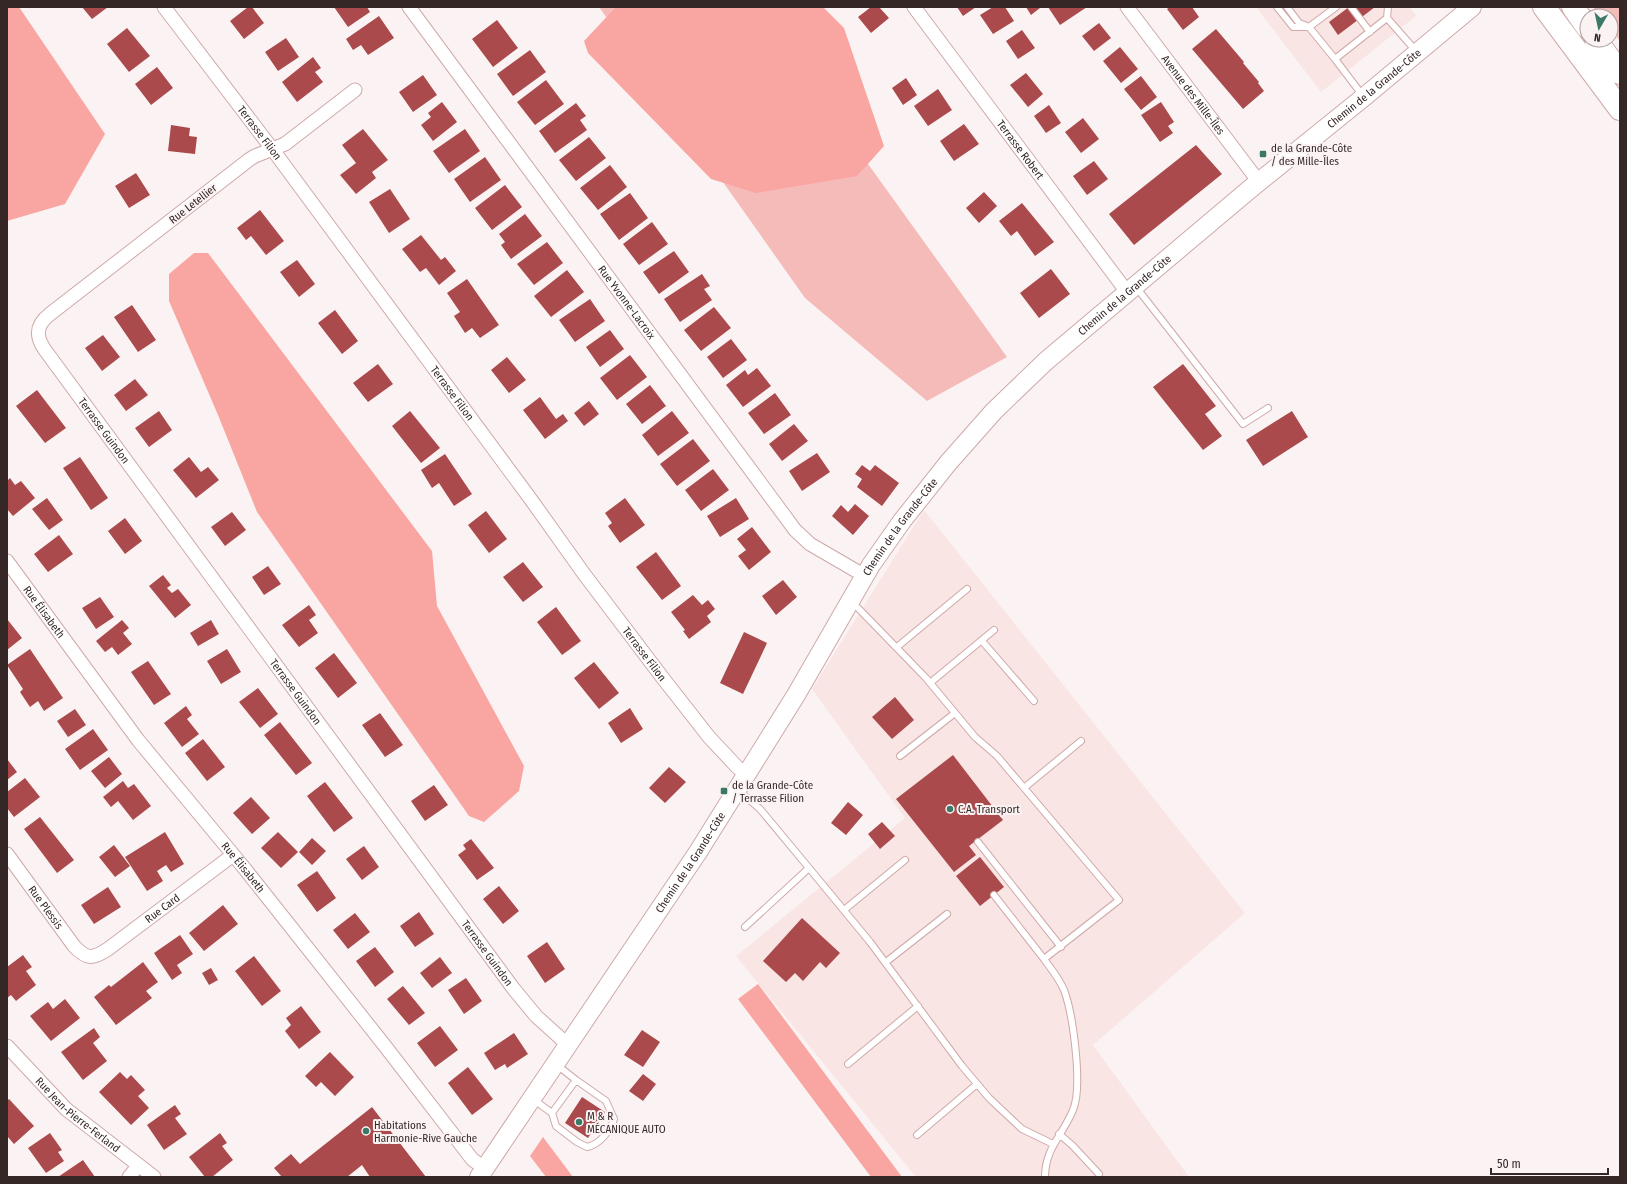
<svg xmlns="http://www.w3.org/2000/svg" width="1627" height="1184" font-family="'Fira Sans Condensed',sans-serif">
<style>
.built{fill:#f8e5e4}
.green{fill:#f5bbb9}
.forest{fill:#f9a5a2}
.building{fill:#aa4a4c}
.lines{fill:none;stroke-linecap:round;stroke-linejoin:round}
.service-casing{stroke:#cfa9a8;stroke-width:8}
.minor-casing{stroke:#cfa9a8;stroke-width:15}
.secondary-casing{stroke:#cfa9a8;stroke-width:20}
.motorway-casing{stroke:#cfa9a8;stroke-width:24}
.service{stroke:#fff;stroke-width:6}
.minor{stroke:#fff;stroke-width:13}
.secondary{stroke:#fff;stroke-width:18}
.motorway{stroke:#fff;stroke-width:22}
.poi-dot{fill:#3b7966;stroke:#fbf3f3;stroke-width:1.5}
.labels{text-anchor:middle;dominant-baseline:central;stroke-width:4;stroke-linejoin:round;paint-order:stroke}
.street-label{font-size:11px;fill:#362727;stroke:#fbf3f3}
.poi-label{font-size:11px;fill:#362727;stroke:#fbf3f3;text-anchor:start}
</style>
<rect width="100%" height="100%" fill="#fbf3f3"/>
<path class="built" d="M1256,7H1410L1416,16L1321,92Z
M924,510L1245,913L1093,1045L1189,1177H916L736,956L905,818L812,689Z"/>
<path class="green" d="M599,7H755L1007,357L927,401L805,298Z
M1593,7H1620V41L1611,30V16H1600Z"/>
<path class="forest" d="M7,7H19L105,134L65,204L7,221Z
M616,7H823L844,28L884,146L857,176L756,193L711,179L588,53L584,41Z
M194,253H208L432,551L437,606L524,766L519,791L484,822L469,816L257,512L218,415L169,301V274Z
M758,984L902,1177H871L738,999Z
M543,1137L573,1177H546L530,1156Z"/>
<path class="building" d="M82,7H108L92,19Z
M248,7H252L264,23L244,39L230,21Z
M334,7H367L370,12L348,27Z
M871,7H879L889,18L871,33L858,17Z
M957,7H976L963,16Z
M993,7H1005L1014,21L993,34L980,15Z
M1026,7H1039L1040,8L1031,15Z
M1048,7H1087L1060,25Z
M1170,7H1192L1199,17L1183,30L1167,9Z
M1349,7H1375L1338,35L1329,22Z
M379,16L394,38L368,55L361,45L353,50L346,39Z
M497,20L518,48L493,67L472,39Z
M1099,23L1111,38L1094,51L1082,36Z
M127,28L150,56L129,72L107,44Z
M1216,29L1244,62L1243,63L1259,82L1258,83L1264,91L1243,109L1192,49Z
M1022,30L1035,48L1018,59L1006,41Z
M286,38L299,57L278,71L265,52Z
M1120,47L1138,69L1121,83L1103,61Z
M530,50L546,72L513,96L497,74Z
M313,57L321,68L315,72L323,82L297,102L282,82Z
M157,67L173,88L151,105L135,84Z
M1026,73L1043,94L1028,107L1010,85Z
M423,75L437,95L413,112L399,92Z
M1141,76L1157,97L1141,110L1124,89Z
M906,78L917,95L903,105L892,88Z
M546,80L564,104L535,125L517,102Z
M938,89L952,110L928,126L914,106Z
M442,102L457,122L433,141L421,125L431,117L428,113Z
M1161,102L1174,122L1168,126L1173,133L1160,142L1141,115Z
M576,103L586,116L580,120L587,130L555,153L539,131Z
M1049,105L1061,123L1046,133L1034,116Z
M1083,118L1099,139L1081,153L1065,132Z
M964,124L979,144L954,161L940,141Z
M171,125L190,128L189,136L197,137L195,154L168,151Z
M363,129L388,160L372,172L376,178L356,194L340,175L356,163L342,145Z
M465,129L480,151L449,173L433,151Z
M589,137L606,158L576,181L559,160Z
M1196,145L1222,174L1134,245L1109,214Z
M485,157L501,180L470,202L454,179Z
M1094,161L1108,179L1087,195L1073,176Z
M610,165L627,187L598,210L580,188Z
M136,173L150,195L129,208L115,186Z
M505,185L522,207L492,230L475,208Z
M390,189L410,219L389,233L369,202Z
M984,192L997,206L979,223L966,208Z
M630,193L648,218L619,240L600,214Z
M1022,203L1054,242L1035,256L1017,231L1011,236L999,221Z
M260,210L284,241L266,255L251,236L246,240L237,228Z
M525,214L542,236L511,259L501,245L505,242L499,234Z
M652,222L668,244L639,265L623,244Z
M421,235L441,260L445,257L456,271L439,285L426,268L420,272L402,249Z
M547,242L563,263L534,285L517,264Z
M674,251L689,272L659,294L643,272Z
M297,260L315,284L299,297L280,272Z
M1051,269L1070,294L1039,318L1020,293Z
M567,270L584,292L551,317L534,296Z
M702,274L710,286L704,289L712,300L680,322L664,299Z
M467,279L499,325L480,338L472,328L465,333L454,316L460,312L447,293Z
M590,299L605,321L575,342L559,320Z
M132,305L156,340L138,352L114,317Z
M714,307L731,328L701,351L684,330Z
M335,310L358,341L342,354L318,323Z
M610,330L624,349L600,367L586,347Z
M103,335L120,357L102,371L85,348Z
M731,339L747,360L723,378L707,357Z
M630,355L647,377L617,400L600,378Z
M507,357L526,380L509,393L491,370Z
M378,364L393,384L368,402L353,383Z
M1183,364L1216,406L1205,414L1222,436L1203,450L1153,387Z
M757,368L771,386L743,407L726,385L745,370L748,375Z
M135,379L148,395L126,411L114,395Z
M650,385L666,406L642,424L626,404Z
M37,390L66,428L45,443L16,406Z
M775,393L791,415L764,434L748,413Z
M540,397L556,419L563,414L568,421L545,439L523,410Z
M589,401L599,414L584,426L574,413Z
M159,411L172,430L149,447L135,428Z
M410,411L440,448L421,463L392,426Z
M672,411L689,433L658,456L642,435Z
M1292,411L1308,437L1263,466L1246,440Z
M794,424L808,441L782,461L769,444Z
M693,439L710,461L677,486L660,464Z
M817,453L830,472L802,491L789,471Z
M445,454L472,494L454,506L439,483L432,488L421,470Z
M80,457L108,498L91,510L63,468Z
M189,457L201,472L208,467L219,480L196,498L173,470Z
M862,465L870,471L875,465L899,483L882,506L857,487L862,479L855,474Z
M713,469L729,490L701,511L685,490Z
M10,478L15,485L21,481L35,498L13,516L7,509V481Z
M47,498L63,520L49,530L32,509Z
M625,498L645,525L620,543L608,526L612,523L605,513Z
M736,498L749,519L720,537L707,516Z
M855,504L869,516L853,535L832,516L841,505L848,512Z
M486,511L507,539L489,553L468,525Z
M232,512L246,530L225,546L211,527Z
M125,518L142,541L125,554L108,531Z
M752,527L771,552L749,570L738,556L746,550L737,539Z
M59,535L73,554L48,572L34,554Z
M656,552L681,586L662,600L636,567Z
M523,562L543,587L523,602L503,577Z
M268,566L281,584L264,595L252,577Z
M163,575L171,585L167,588L172,593L178,589L191,605L175,618L149,586Z
M783,580L797,597L776,615L762,596Z
M693,595L702,605L708,600L715,609L707,616L711,622L689,639L683,631L685,630L671,612Z
M100,597L114,617L96,629L82,608Z
M309,605L316,615L309,620L318,633L299,647L282,625Z
M556,607L581,641L562,655L537,622Z
M7,619L22,638L7,650Z
M122,620L129,628L123,633L132,644L118,655L112,647L105,652L96,641Z
M211,620L219,634L198,646L190,633Z
M744,632L767,643L743,694L720,683Z
M30,649L63,698L44,711L38,701L30,707L20,692L23,689L7,665Z
M227,649L241,672L221,684L207,661Z
M334,653L357,683L338,698L315,668Z
M148,661L171,694L154,705L131,672Z
M594,662L619,693L599,709L574,678Z
M258,688L278,714L260,728L239,702Z
M895,697L914,720L892,739L872,717Z
M186,706L192,715L187,719L199,734L182,747L164,723Z
M630,708L643,729L621,743L608,723Z
M75,709L86,725L68,737L57,721Z
M380,713L403,745L385,757L362,725Z
M280,722L312,763L296,775L264,735Z
M93,729L108,750L80,770L65,749Z
M203,739L225,767L207,781L185,753Z
M953,755L1003,820L969,846L976,855L954,872L896,799Z
M109,757L122,774L105,788L91,771Z
M7,759L17,772L7,780Z
M669,767L686,782L665,803L649,788Z
M25,778L40,797L14,817L7,808V792Z
M123,781L128,788L134,784L151,806L133,820L118,801L111,807L103,797Z
M325,782L353,818L334,832L307,796Z
M434,785L448,805L425,821L411,801Z
M251,797L270,818L252,834L233,813Z
M848,802L863,815L846,835L831,823Z
M40,817L74,860L57,873L24,829Z
M882,822L895,836L880,849L868,834Z
M165,832L184,864L171,872L166,865L157,871L163,881L147,891L125,857Z
M278,832L298,852L281,868L261,848Z
M312,838L326,851L312,865L299,852Z
M471,839L494,868L477,880L458,855L466,849L463,845Z
M114,845L130,866L115,877L99,857Z
M364,846L379,867L362,880L346,859Z
M980,857L1004,887L980,906L956,876Z
M317,871L336,898L317,912L297,885Z
M499,886L519,911L503,924L483,899Z
M108,887L121,907L94,924L81,905Z
M223,905L238,924L204,951L189,933Z
M419,912L434,934L415,947L400,926Z
M355,913L370,932L348,949L333,930Z
M802,918L840,953L826,968L820,962L803,981L795,973L786,982L763,961Z
M180,935L193,954L177,965L182,973L172,980L154,953Z
M547,942L565,969L545,983L527,956Z
M375,947L394,972L375,987L356,961Z
M23,955L32,967L26,971L36,985L16,1001L11,995L7,998V967Z
M254,956L281,991L262,1006L235,971Z
M440,957L452,973L432,988L420,973Z
M143,962L158,982L146,991L152,998L116,1025L94,997L109,985L111,987Z
M211,968L218,980L209,985L202,973Z
M466,978L482,1001L464,1014L448,990Z
M403,986L425,1013L409,1025L387,999Z
M65,999L80,1018L51,1041L30,1016L48,1002L53,1009Z
M301,1006L321,1032L299,1049L285,1031L291,1025L286,1018Z
M440,1026L458,1050L435,1067L417,1043Z
M94,1028L100,1037L93,1043L107,1061L83,1080L61,1052Z
M642,1030L660,1042L643,1067L624,1055Z
M514,1033L528,1054L507,1068L505,1064L495,1070L484,1053Z
M330,1052L354,1077L335,1096L321,1082L316,1087L305,1076Z
M468,1067L493,1099L472,1115L448,1083Z
M120,1072L127,1079L131,1075L145,1090L138,1096L149,1108L131,1125L99,1092Z
M643,1074L656,1084L643,1101L629,1091Z
M582,1097L605,1112L588,1138L565,1123Z
M9,1099L34,1126L14,1144L7,1136V1101Z
M175,1105L181,1114L175,1118L187,1134L164,1150L147,1125Z
M372,1107L426,1177H370L362,1165L347,1177H282L274,1168L291,1154L300,1164Z
M50,1133L62,1150L58,1152L64,1161L46,1173L28,1148Z
M220,1133L227,1143L222,1146L233,1160L212,1177H205L189,1157Z
M83,1160L95,1177H58Z"/>
<g class="lines">
<g class="service-casing">
<path id="service" d="M1277,7L1293,27H1309
M1287,7L1299,23L1307,26
M1351,7L1370,32
M1387,18L1388,7
M1335,59L1309,27L1336,7
M1363,96L1335,59L1387,18L1416,51
M1136,287L1243,424L1268,408
M850,603L858,608L926,678L975,737L997,756L1119,900L1044,959L994,895
M982,641L1034,701
M897,647L967,589
M930,683L994,630
M900,756L955,713
M1024,788L1081,741
M738,790L760,809L809,868L745,927
M978,842L1061,947
M809,868L870,942L962,1066L989,1098L1022,1129L1053,1144
M844,910L905,860
M1044,959C1051,969 1059,978 1064,990C1073,1014 1083,1087 1073,1110C1063,1135 1045,1148 1045,1177
M886,962L947,914
M848,1064L918,1006
M534,1100L552,1113L576,1080L557,1065
M552,1113L556,1126L577,1142L587,1147C599,1145 611,1130 614,1119L606,1101L576,1080
M1059,1134L1072,1145L1099,1174
M917,1135L977,1084"/>
</g>
<g class="minor-casing">
<g id="minor">
<path id="s1" d="M164,7L273,150L532,501L584,574L662,677L709,737L738,768L747,774"/>
<path id="s2" d="M409,7L795,530L810,544L865,576"/>
<path id="s3" d="M914,7L1127,292"/>
<path id="s4" d="M1127,7L1259,182"/>
<path id="s5" d="M355,90L285,144L255,156L250,159L50,314C36,325 35,336 45,350L513,988L536,1016L568,1045"/>
<path id="s6" d="M7,561L138,740L245,869L385,1046L472,1159L485,1169"/>
<path id="s7" d="M7,854L74,946C87,960 93,959 108,949L233,855"/>
<path id="s8" d="M7,1046L66,1109L154,1177"/>
<path d="M129,1177L138,1166"/>
</g>
</g>
<g class="secondary-casing">
<g id="secondary">
<path id="s9" d="M479,1177L698,852L796,695L871,565L902,521L948,463L994,411L1046,361L1250,189L1364,97L1472,7"/>
</g>
</g>
<g class="motorway-casing">
<path id="motorway" d="M1544,7L1620,109
M1573,7L1587,27
M1596,40L1620,73"/>
</g>
<use href="#service" class="service"/>
<use href="#minor" class="minor"/>
<use href="#secondary" class="secondary"/>
<use href="#motorway" class="motorway"/>
</g>
<g class="poi-dot">
<rect x="1259" y="150" width="8" height="8" rx="2"/>
<rect x="720" y="787" width="8" height="8" rx="2"/>
<circle cx="950" cy="809" r="4"/>
<circle cx="579" cy="1122" r="4"/>
<circle cx="366" cy="1131" r="4"/>
</g>
<g class="labels">
<g class="street-label">
<text stroke="none"><textPath href="#s9" startOffset="1423">Chemin de la Grande-Côte</textPath></text>
<text stroke="none"><textPath href="#s4" startOffset="110">Avenue des Mille-Îles</textPath></text>
<text stroke="none"><textPath href="#s1" startOffset="158">Terrasse Filion</textPath></text>
<text stroke="none"><textPath href="#s3" startOffset="178">Terrasse Robert</textPath></text>
<text transform="translate(193 204) rotate(-38)">Rue Letellier</text>
<text stroke="none"><textPath href="#s9" startOffset="1099">Chemin de la Grande-Côte</textPath></text>
<text stroke="none"><textPath href="#s2" startOffset="367">Rue Yvonne-Lacroix</textPath></text>
<text stroke="none"><textPath href="#s1" startOffset="482">Terrasse Filion</textPath></text>
<text stroke="none"><textPath href="#s5" startOffset="521">Terrasse Guindon</textPath></text>
<text stroke="none"><textPath href="#s9" startOffset="775">Chemin de la Grande-Côte</textPath></text>
<text stroke="none"><textPath href="#s6" startOffset="63">Rue Élisabeth</textPath></text>
<text stroke="none"><textPath href="#s1" startOffset="806">Terrasse Filion</textPath></text>
<text stroke="none"><textPath href="#s5" startOffset="845">Terrasse Guindon</textPath></text>
<text stroke="none"><textPath href="#s9" startOffset="379">Chemin de la Grande-Côte</textPath></text>
<text stroke="none"><textPath href="#s6" startOffset="387">Rue Élisabeth</textPath></text>
<text stroke="none"><textPath href="#s7" startOffset="66">Rue Plessis</textPath></text>
<text stroke="none"><textPath href="#s7" startOffset="221">Rue Card</textPath></text>
<text stroke="none"><textPath href="#s5" startOffset="1169">Terrasse Guindon</textPath></text>
<text stroke="none"><textPath href="#s8" startOffset="99">Rue Jean-Pierre-Ferland</textPath></text>
</g>
<g class="poi-label">
<text x="1271" y="148">de la Grande-Côte<tspan x="1271" dy="13">/ des Mille-Îles</tspan></text>
<text x="732" y="785">de la Grande-Côte<tspan x="732" dy="13">/ Terrasse Filion</tspan></text>
<text x="958" y="809">C.A. Transport</text>
<text x="587" y="1116">M &amp; R<tspan x="587" dy="13">MÉCANIQUE AUTO</tspan></text>
<text x="374" y="1125">Habitations<tspan x="374" dy="13">Harmonie-Rive Gauche</tspan></text>
</g>
</g>
<rect width="1627" height="1184" fill="none" stroke="#362727" stroke-width="16"/>
<g transform="translate(1599 28) rotate(189)"><circle r="19" fill="#fbf3f3" stroke="#aca1a1"/>
<path d="M0-3L7 15L0 10L-7 15Z" fill="#3b7966"/>
<text y="-6" font-size="11" font-weight="bold" text-anchor="middle" fill="#362727">N</text>
</g>
<path d="M1491 1168v6h117v-6" fill="none" stroke="#362727" stroke-width="2"/>
<text x="1497" y="1168" font-size="12" fill="#362727" stroke="#fbf3f3" stroke-width="3" paint-order="stroke">50 m</text>
</svg>
